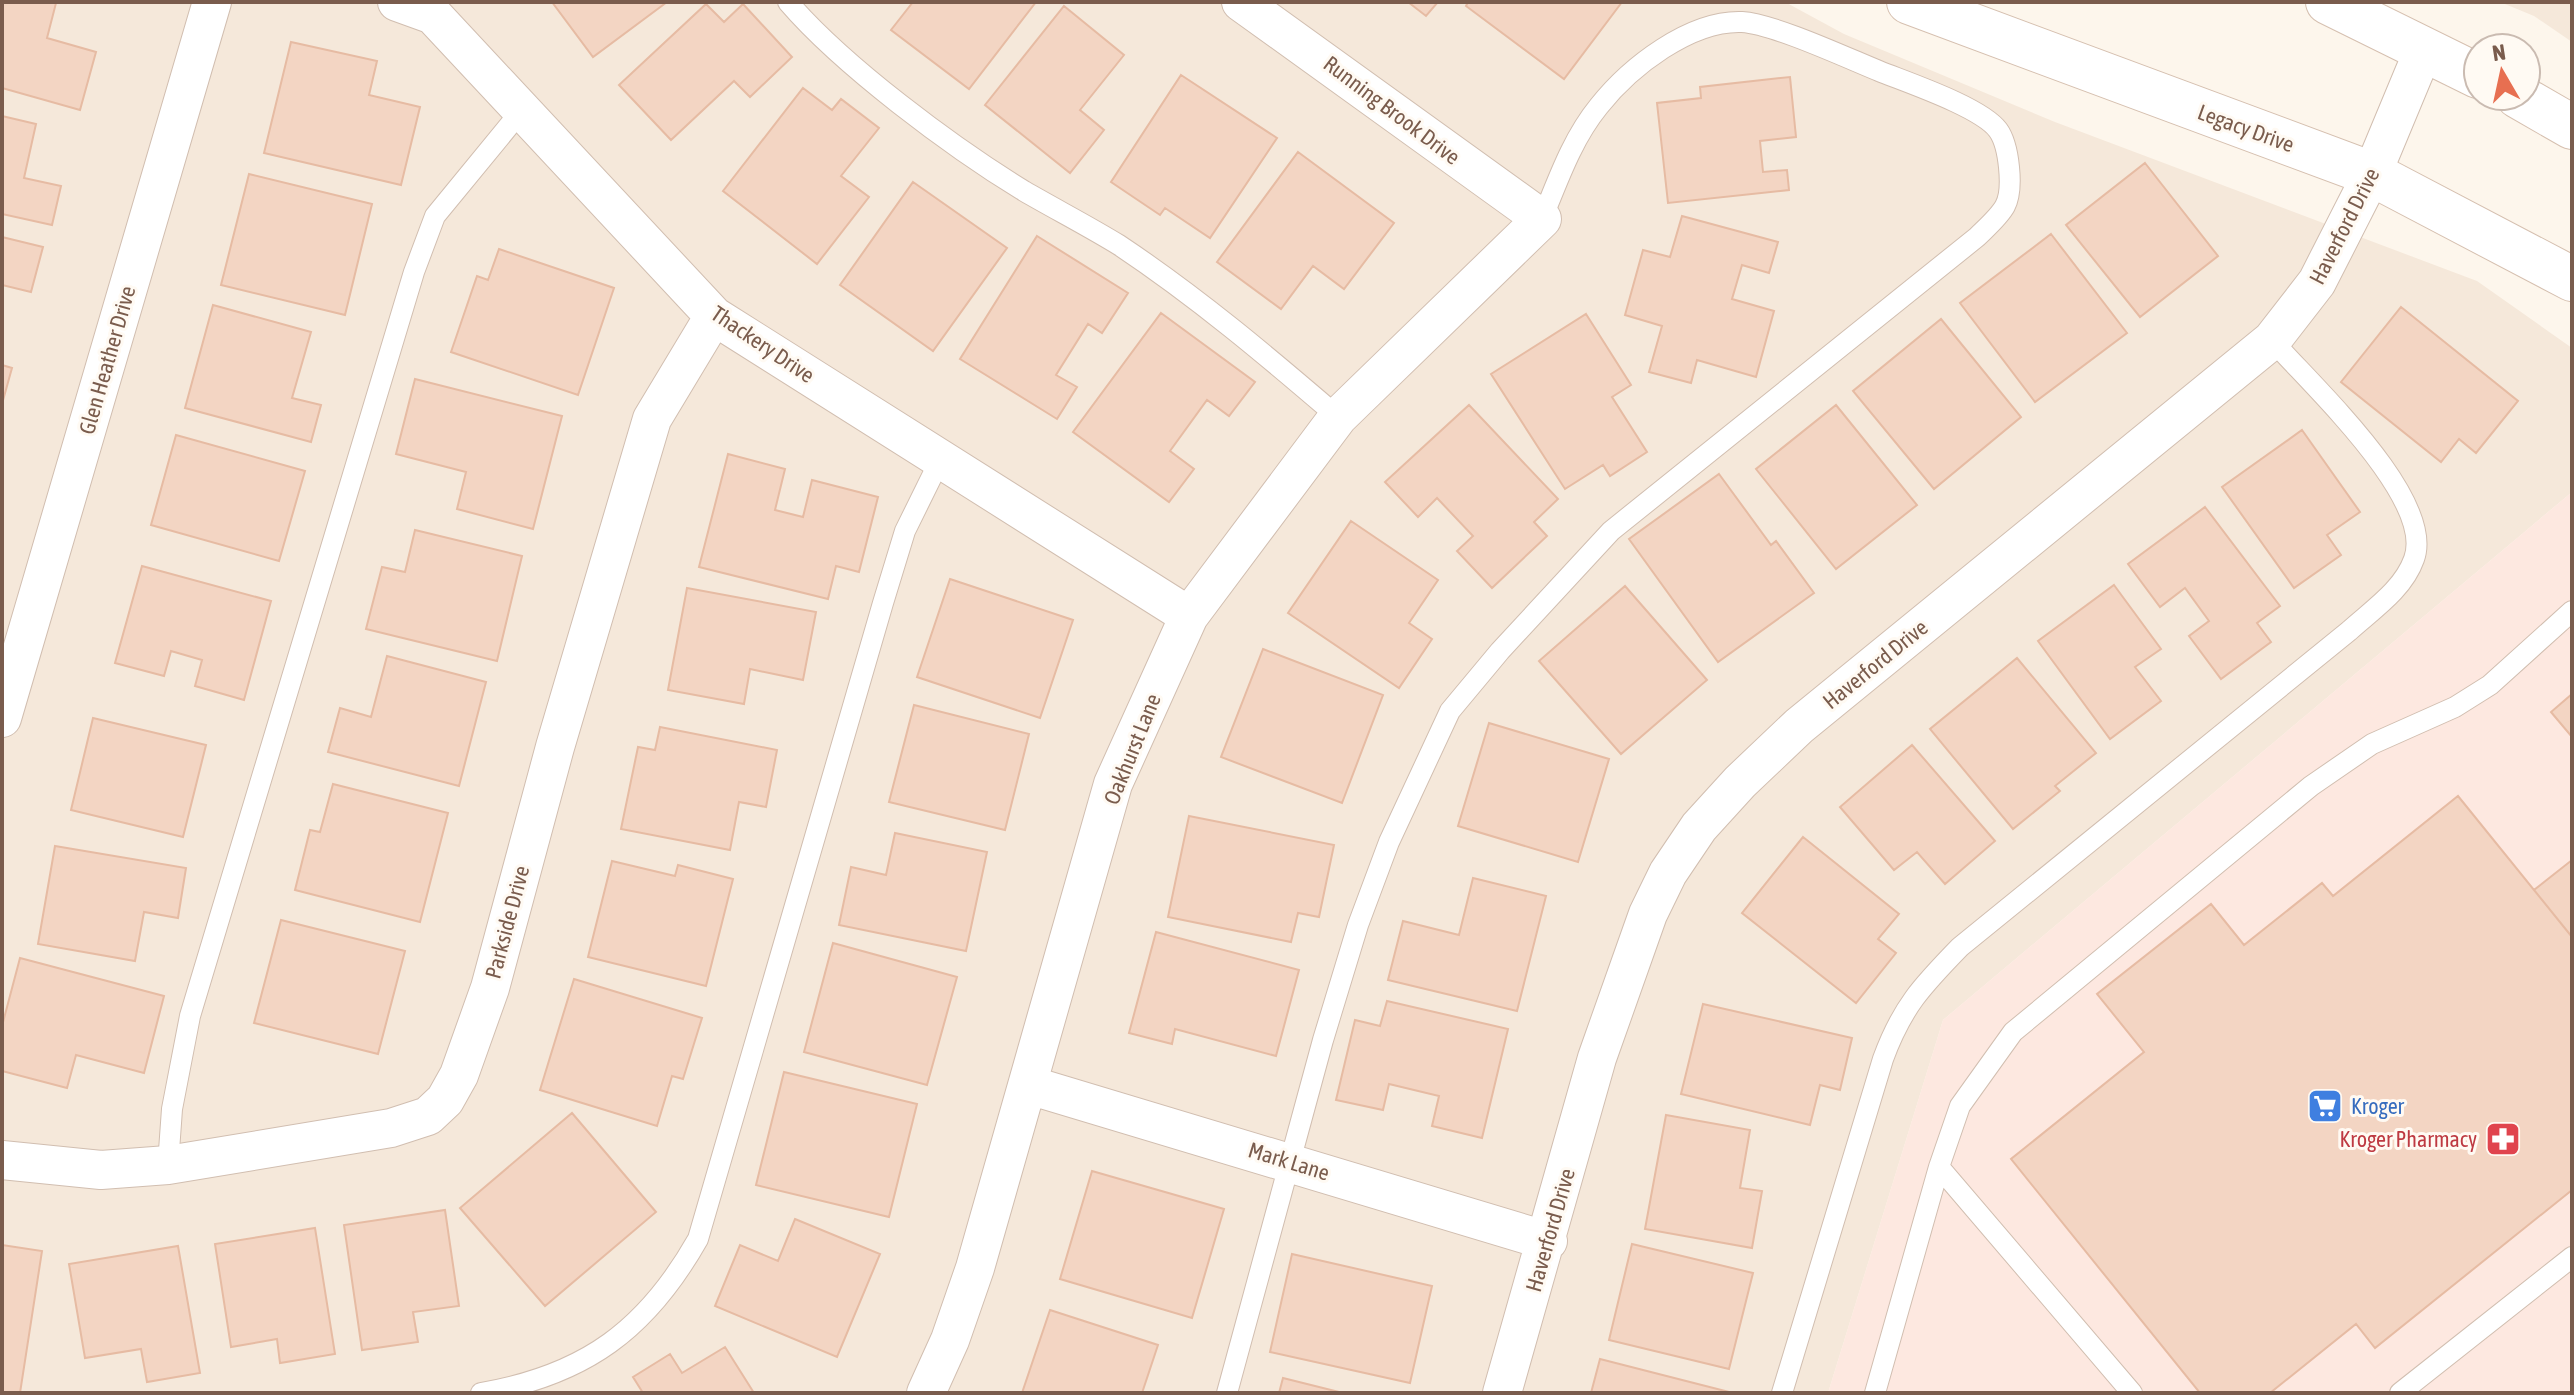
<svg xmlns="http://www.w3.org/2000/svg" width="2574" height="1395" font-family="'Asap Condensed',sans-serif">
<style>
.residential{fill:#f5e8da}
.commercial{fill:#fde8e0}
.building{fill:#f3d5c3;stroke:#e6bba3;stroke-width:2}
.lines{fill:none;stroke-linecap:round;stroke-linejoin:round}
.lane-casing{stroke:#d1beb0;stroke-width:22}
.street-casing{stroke:#d1beb0;stroke-width:40}
.secondary-casing{stroke:#d6c0b0;stroke-width:46}
.lane{stroke:#fff;stroke-width:20}
.street{stroke:#fff;stroke-width:38}
.secondary{stroke:#fff;stroke-width:44}
.labels{text-anchor:middle;dominant-baseline:central;stroke-width:6;stroke-linejoin:round;paint-order:stroke}
.street-label{font-size:22px;fill:#7a5c4d;stroke:#fffaf3}
.shop-label{font-size:22px;fill:#366cbe;stroke:#fffaf3;text-anchor:start}
.health-label{font-size:22px;fill:#be3a42;stroke:#fffaf3;text-anchor:end}
</style>
<rect width="100%" height="100%" fill="#fdf6ec"/>
<path class="residential" d="M2,2H1785L1844,34L2055,122L2477,281L2572,348V492L1943,1020L1828,1393H2Z
M2500,2H2572V42L2534,16Z"/>
<path class="commercial" d="M2572,492V1393H1828L1943,1020Z"/>
<path class="building" d="M2,2L56,3L47,38L96,52L80,110L2,88Z
M552,2H667L593,57Z
M913,2H1036L969,89L891,30Z
M1408,2H1438L1426,16Z
M1468,2H1622L1564,79L1466,6Z
M706,4L724,22L743,4L792,57L750,97L734,81L671,140L619,85Z
M1064,6L1124,55L1080,110L1104,130L1070,173L985,105Z
M291,42L377,61L369,95L420,107L401,185L264,153Z
M1181,75L1277,138L1210,238L1165,208L1160,215L1111,182Z
M1790,77L1796,137L1760,141L1763,172L1787,170L1789,190L1668,203L1657,103L1701,98L1700,87Z
M803,88L832,110L841,99L879,128L841,176L869,197L817,264L723,191Z
M2,116L36,124L24,178L61,186L52,225L2,214Z
M1298,152L1394,223L1344,289L1313,266L1281,309L1217,262Z
M2145,163L2218,256L2140,317L2066,225Z
M249,174L372,204L345,315L221,285Z
M913,182L1007,248L933,351L840,285Z
M1682,216L1778,242L1769,273L1742,265L1732,299L1774,311L1756,377L1697,360L1691,383L1649,372L1662,326L1625,315L1643,250L1670,257Z
M2051,234L2127,333L2035,402L1960,303Z
M1037,236L1128,293L1102,333L1088,324L1056,375L1077,387L1057,419L960,359Z
M2,237L43,247L31,292L2,285Z
M499,249L614,288L578,395L451,352L477,276L488,280Z
M213,305L311,332L292,398L321,405L311,442L185,408Z
M2401,307L2518,401L2476,453L2459,439L2441,462L2341,382Z
M1161,313L1255,382L1229,416L1207,400L1170,451L1194,469L1169,502L1073,432Z
M1586,314L1631,385L1612,397L1647,452L1610,476L1603,465L1565,489L1491,374Z
M1941,319L2021,417L1934,489L1853,391Z
M2,365L12,368L2,404Z
M415,379L562,416L533,529L457,509L466,472L396,454Z
M1469,405L1558,499L1534,522L1547,536L1492,588L1457,551L1473,536L1437,498L1418,517L1385,482Z
M1836,405L1917,505L1836,569L1756,469Z
M2302,430L2360,512L2327,535L2341,555L2294,588L2222,487Z
M176,435L305,471L279,561L151,525Z
M728,454L785,469L775,510L803,517L812,480L878,497L859,572L836,566L828,599L699,567Z
M1719,474L1771,545L1776,541L1814,593L1718,662L1629,539Z
M2205,507L2280,606L2257,623L2271,642L2221,679L2189,636L2209,621L2185,588L2160,607L2128,564Z
M1351,521L1438,580L1409,623L1432,639L1399,688L1288,613Z
M415,530L522,556L497,661L366,629L382,567L405,572Z
M142,566L271,601L244,700L195,686L202,660L171,651L164,676L115,663Z
M950,579L1073,620L1040,718L917,677Z
M2114,585L2161,649L2135,667L2161,701L2110,739L2038,641Z
M1625,586L1707,680L1621,754L1539,661Z
M687,588L816,612L803,680L750,669L744,704L668,690Z
M1263,649L1383,695L1342,803L1221,757Z
M387,656L486,682L459,786L328,752L340,708L371,717Z
M2017,658L2096,753L2055,786L2060,791L2013,829L1930,729Z
M2572,694V737L2551,712Z
M914,705L1029,734L1005,830L889,802Z
M93,718L206,745L183,837L71,810Z
M1489,723L1609,759L1578,862L1458,826Z
M660,727L777,750L766,807L739,802L730,850L621,829L638,747L655,750Z
M1912,745L1995,841L1945,884L1917,852L1894,870L1840,807Z
M333,784L448,813L420,922L295,890L310,830L320,832Z
M2458,796L2572,937V1190L2375,1348L2356,1324L2270,1393H2200L2011,1159L2144,1052L2097,994L2211,904L2244,945L2322,883L2333,896Z
M1189,816L1334,845L1319,917L1298,913L1291,942L1168,917Z
M895,833L987,852L966,951L839,925L851,867L886,875Z
M1803,837L1899,914L1878,939L1896,953L1856,1003L1742,913Z
M55,846L186,868L178,918L144,912L135,961L38,944Z
M2572,860V937L2534,890Z
M612,861L675,876L678,865L733,879L706,986L588,957Z
M1473,878L1546,896L1517,1011L1388,980L1403,921L1459,935Z
M281,920L405,951L378,1054L254,1023Z
M1156,932L1299,970L1276,1056L1175,1029L1172,1044L1129,1033Z
M833,943L957,977L927,1085L804,1052Z
M20,958L164,996L144,1073L76,1055L67,1088L2,1071V1026Z
M574,979L702,1018L683,1079L672,1076L657,1126L540,1090Z
M1387,1001L1508,1029L1482,1138L1432,1126L1439,1096L1389,1084L1383,1110L1336,1100L1355,1020L1380,1026Z
M1703,1004L1852,1038L1840,1090L1820,1085L1810,1125L1681,1094Z
M784,1072L917,1104L889,1217L756,1185Z
M572,1113L656,1212L545,1306L460,1208Z
M1666,1115L1750,1130L1740,1188L1762,1191L1752,1248L1645,1229Z
M1092,1171L1224,1209L1192,1318L1060,1279Z
M445,1210L459,1306L413,1312L418,1342L362,1350L344,1225Z
M795,1219L880,1254L837,1357L715,1306L740,1245L778,1261Z
M315,1228L335,1354L280,1363L277,1339L231,1347L215,1244Z
M1632,1244L1753,1273L1729,1369L1609,1340Z
M2,1245L42,1251L20,1393H2Z
M178,1246L200,1373L147,1382L141,1349L85,1358L69,1264Z
M1292,1254L1432,1286L1410,1383L1270,1352Z
M1050,1310L1158,1345L1142,1393H1022Z
M725,1347L754,1393H643L633,1377L670,1354L682,1373Z
M1600,1359L1733,1393H1591Z
M1283,1378L1343,1393H1279Z"/>
<g class="lines">
<g class="lane-casing">
<path id="lane" d="M788,2C843,66 952,147 1024,191C1055,209 1088,226 1119,245C1197,297 1267,356 1338,417
M168,1165L172,1109L190,1016L414,272L435,216L522,110
M1939,1167L2132,1393
M481,1393C586,1375 647,1329 698,1239L883,603L905,531L941,458
M1227,1393L1323,1040L1358,925L1389,842L1450,711L1500,651L1611,531L1977,237C1986,228 1999,217 2005,206C2014,189 2009,145 1998,130C1981,107 1906,82 1879,71C1847,58 1774,24 1742,22C1690,20 1630,67 1599,106C1572,139 1558,180 1542,219
M1782,1393L1883,1059C1902,1007 1922,986 1960,947L2349,631C2372,610 2403,590 2414,559C2436,499 2310,384 2272,340
M1875,1393L1939,1167L1960,1106L2013,1032L2311,786L2372,744L2455,707L2490,685L2572,611
M2400,1393L2572,1257"/>
</g>
<g class="street-casing">
<path id="street" d="M397,2L433,15L714,316L1189,616
M2,718L212,2
M1029,1085L1548,1241
M2,1160L101,1170L168,1165L391,1128L428,1116L445,1100L459,1075L490,988L555,747L652,419L714,316
M926,1393L950,1340L975,1268L1113,784L1189,616L1338,417L1542,219L1241,2
M1502,1393L1597,1058L1648,914L1668,873L1699,827L1740,782L1799,726L2272,340L2317,282L2372,174L2424,49"/>
</g>
<g class="secondary-casing">
<path id="secondary" d="M1909,2L2372,174L2572,279
M2328,2L2478,76
M2518,96L2572,127"/>
</g>
<use href="#lane" class="lane"/>
<use href="#street" class="street"/>
<use href="#secondary" class="secondary"/>
</g>
<defs>
<g id="supermarket-square" transform="scale(1.8)"><rect x="-9" y="-9" width="18" height="18" rx="4" fill="#3f7fe0" stroke="#fffaf3"/><path d="M-6-5.5h2.5l.6 2H6L4.5 2H-2.5L-4.4-4H-6ZM-1.5 3.2a1.3 1.3 0 1 0 .1 0ZM3 3.2a1.3 1.3 0 1 0 .1 0Z" fill="#fff"/></g>
<g id="pharmacy-square" transform="scale(1.8)"><rect x="-9" y="-9" width="18" height="18" rx="4" fill="#e0444e" stroke="#fffaf3"/><path d="M-2-6h4v4h4v4h-4v4h-4v-4h-4v-4h4Z" fill="#fff"/></g>
</defs>
<g fill-rule="evenodd">
<use href="#supermarket-square" x="2325" y="1106"/>
<use href="#pharmacy-square" x="2503" y="1139"/>
</g>
<g class="labels">
<g class="street-label">
<text transform="translate(1392 110) rotate(37)">Running Brook Drive</text>
<text transform="translate(2246 128) rotate(20)">Legacy Drive</text>
<text transform="translate(2344 226) rotate(-63)">Haverford Drive</text>
<text transform="translate(763 344) rotate(34)">Thackery Drive</text>
<text transform="translate(107 360) rotate(-74)">Glen Heather Drive</text>
<text transform="translate(1875 664) rotate(-39)">Haverford Drive</text>
<text transform="translate(1132 749) rotate(-68)">Oakhurst Lane</text>
<text transform="translate(507 922) rotate(-75)">Parkside Drive</text>
<text transform="translate(1289 1161) rotate(17)">Mark Lane</text>
<text transform="translate(1550 1230) rotate(-74)">Haverford Drive</text>
</g>
<g class="shop-label">
<text x="2351" y="1106">Kroger</text>
</g>
<g class="health-label">
<text x="2477" y="1139">Kroger Pharmacy</text>
</g>
</g>
<rect width="2574" height="1395" fill="none" stroke="#7a5c4d" stroke-width="8"/>
<g transform="translate(2502 72) rotate(351)"><circle r="38" fill="#fffaf3" stroke="#cabbb1" stroke-width="2"/>
<path d="M0-6L14 30L0 20L-14 30Z" fill="#e76f51"/>
<text y="-12" font-size="22" font-weight="bold" text-anchor="middle" fill="#7a5c4d">N</text>
</g>
</svg>
